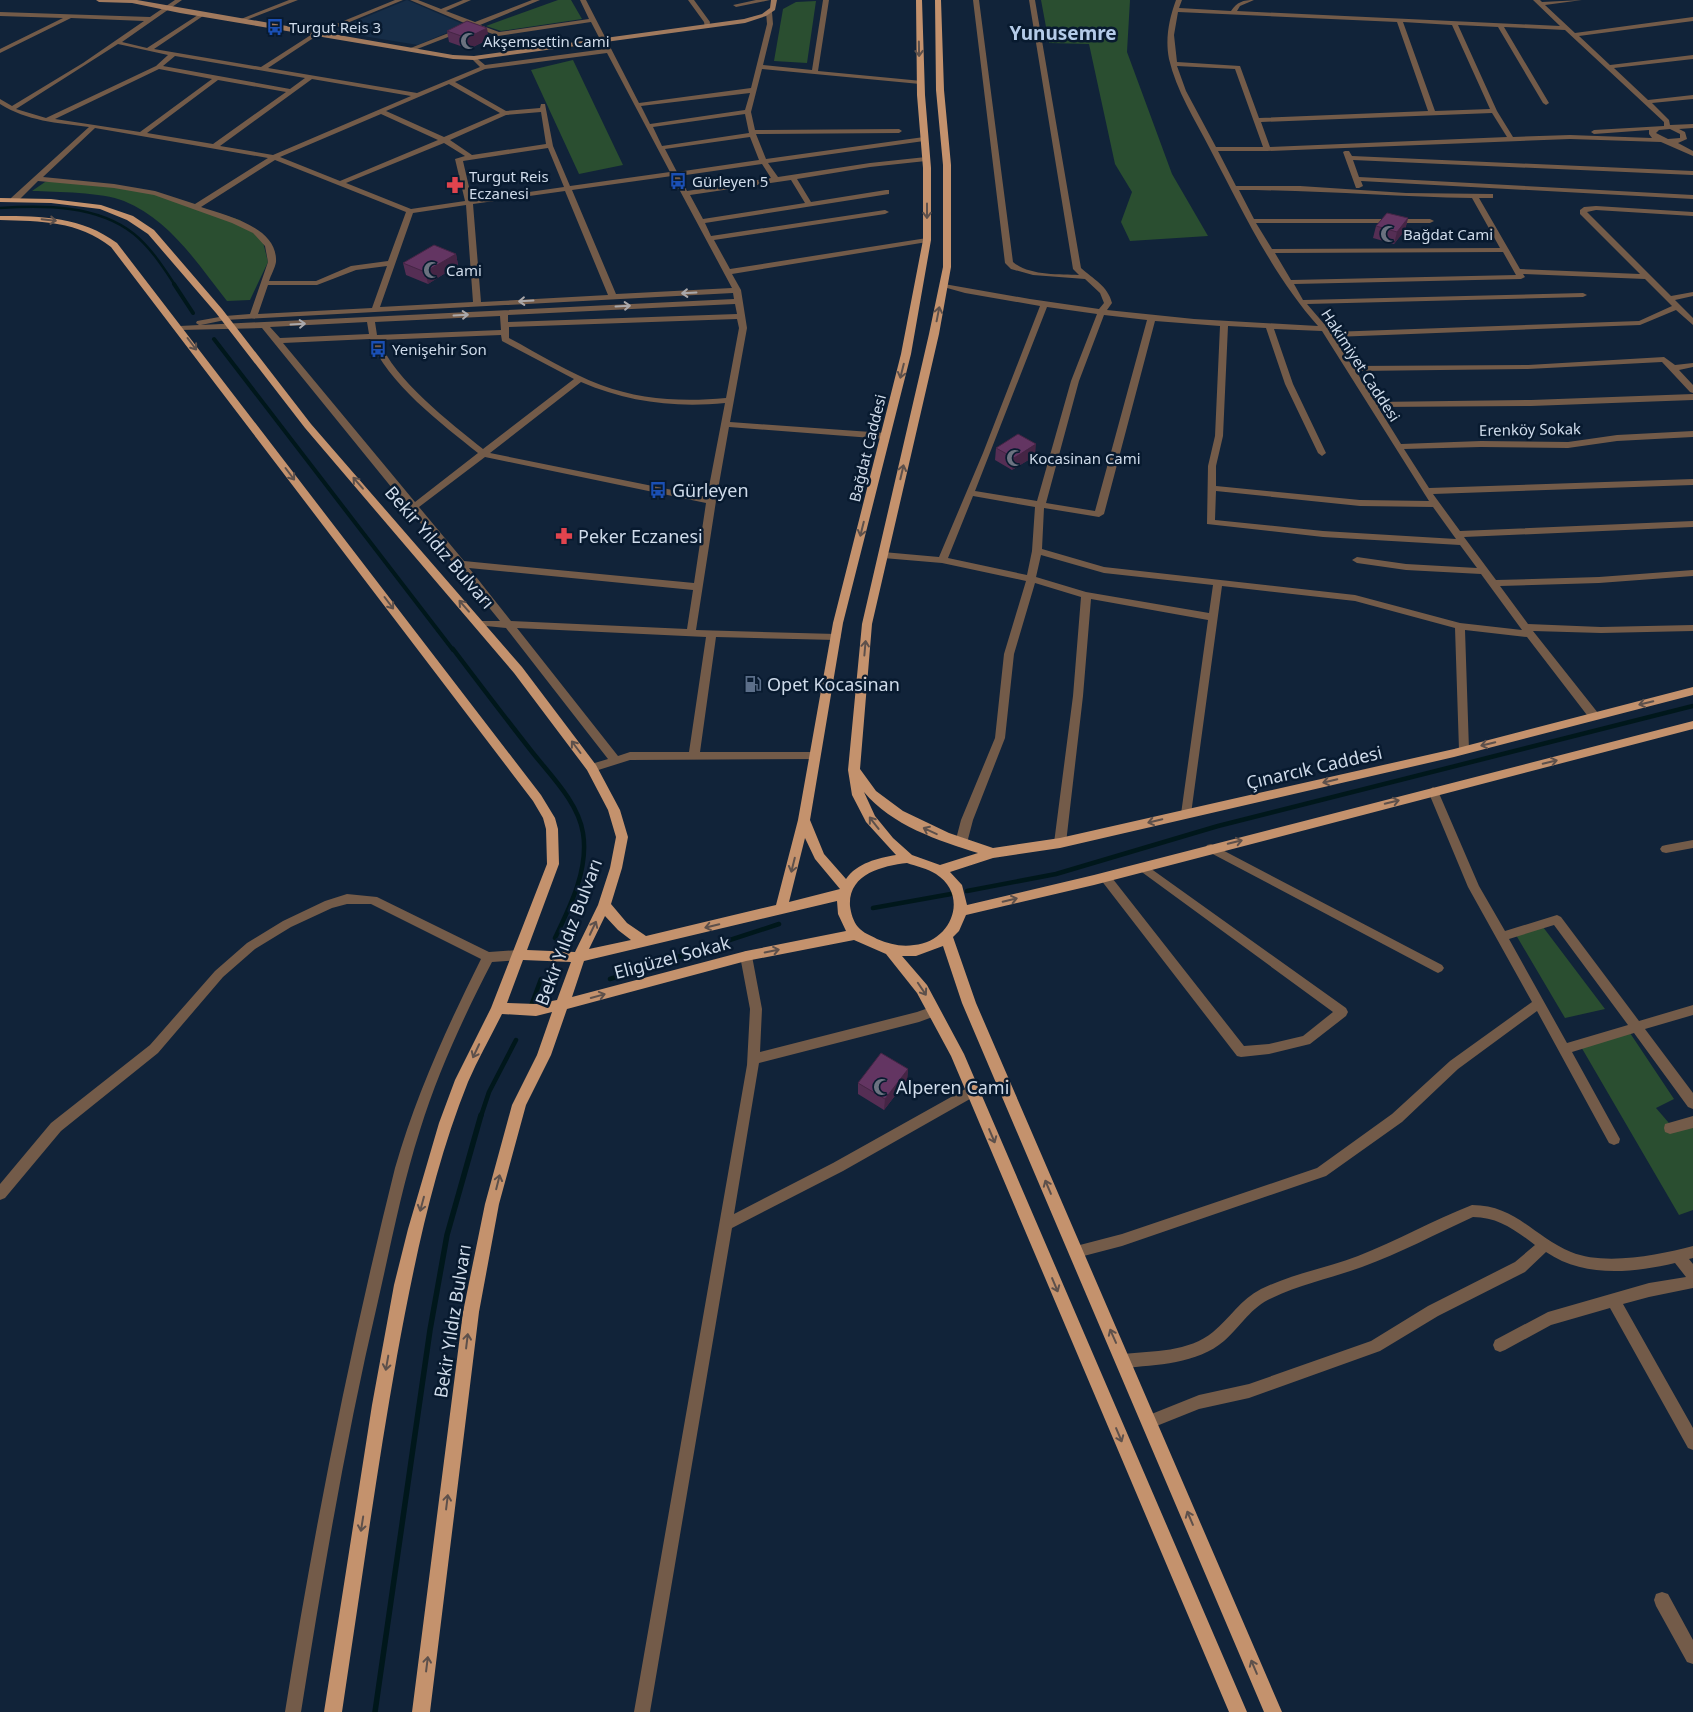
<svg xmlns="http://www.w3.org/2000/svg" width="1693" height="1712" font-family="'Noto Sans',sans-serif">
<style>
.built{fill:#162d47}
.green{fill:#2a4e30}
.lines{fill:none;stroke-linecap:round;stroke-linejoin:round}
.stream-far3{stroke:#00171b;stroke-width:2.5}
.stream-far2{stroke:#00171b;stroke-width:4}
.stream-far1{stroke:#00171b;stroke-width:4.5}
.stream{stroke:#00171b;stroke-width:5.5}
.street{fill:#735b49;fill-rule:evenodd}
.secondary{fill:#a17a5e;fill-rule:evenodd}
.primary{fill:#c4926d;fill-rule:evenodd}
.wall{fill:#552e54}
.shaded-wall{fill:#452545}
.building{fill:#633562;stroke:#452545}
.oneway{stroke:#5d504b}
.oneway2{stroke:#aaa8aa}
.labels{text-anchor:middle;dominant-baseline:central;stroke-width:5;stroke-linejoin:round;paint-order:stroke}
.far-poi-label{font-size:15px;fill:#cfdbea;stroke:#081a2f;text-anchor:start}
.far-street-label{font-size:15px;fill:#cfdbea;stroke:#081a2f}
.poi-label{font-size:18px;fill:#cfdbea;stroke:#081a2f;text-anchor:start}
.street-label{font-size:18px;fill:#cfdbea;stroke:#081a2f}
.far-district-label{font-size:19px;font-weight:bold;fill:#b4cbe8;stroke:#081a2f}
</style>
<rect width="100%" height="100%" fill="#112339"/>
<path class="built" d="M407,0L465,25L418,45L332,31Z"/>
<path class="green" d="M558,0H571L582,19L501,31L486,26Z
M1041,0H1130L1127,52L1172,174L1208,236L1130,241L1121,222L1132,192L1115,164L1089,44L1049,43Z
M816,1L807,63L774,61L783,9L796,2Z
M573,60L623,165L579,174L531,70Z
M65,180L144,190L240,220L263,242L268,262L250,300L227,301C197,263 170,220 124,201C102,192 57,192 32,191L45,182Z
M1543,927L1605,1009L1565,1018L1516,935Z
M1628,1030L1674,1099L1656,1108L1675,1130L1693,1126V1210L1679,1215L1580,1045Z"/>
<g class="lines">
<path class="stream-far3" d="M0,208C44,205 98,205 134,234C151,248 163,267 175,285"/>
<path class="stream-far2" d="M174,284L193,313
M214,339L453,650"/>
<path class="stream-far1" d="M453,649C478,682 503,715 529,748C548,773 578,801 583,833C589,869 570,907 555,938
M967,891L1056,874L1218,826L1693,706
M873,908L951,894
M610,979L779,924
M531,1006L541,979
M481,1116L489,1092L516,1040"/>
<path class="stream" d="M375,1712L430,1330L447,1235L481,1115"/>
<path class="street" d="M175,0H182L122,42L147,48L201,13L203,14V16L154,49L261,67L314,33L395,0H403L318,35L268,68L417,93L480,67L471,58L474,56L485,65L605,49L591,22L498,36L474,27L412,51H408V49L469,25L410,0H418L441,9L463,0H471L446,11L475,22L532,0H540L480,25L499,32L589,19L580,0H586L639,103L751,88L767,24L766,12L769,10L772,12L773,24L763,65L812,70L823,0H829L818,71L922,81V83L920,84L762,69L751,112L755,130L899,129L902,131L899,133L756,134L766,159L924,137L927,139L924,141L768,163L778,177L870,163L926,157L930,159L926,161L870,167L797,179L811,202L886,190H889V194L705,223L711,236L885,210L889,212L885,214L714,240L730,269L927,238L931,240L927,242L732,274L741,290L747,328L730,422L885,433L889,436L885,439L729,427L716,501L696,630L836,634L841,637L836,640L716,637L700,752H814L818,753L819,756L818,759L630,760L592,772L588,771L587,768L588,765L608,759L506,628L476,625L474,623L476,621H500L262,328L180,330L176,328L180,326L199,325L196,323L197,321L225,316L250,314L268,262L265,246L253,233L232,223L154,195L114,188L38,181L17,202H11V198L89,127C57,123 27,121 0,104V99L12,106L83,63L144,21L71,18L0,53V49L63,18L0,16V12L150,17ZM118,44L168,55L156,66L46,118L16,109ZM607,53L670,172L570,186L553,146L545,104H541L540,108L506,111L455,82L485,69ZM175,56L305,78L290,89L163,66ZM159,69L212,79L140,132L55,119ZM312,79L411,96L273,155L220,146ZM218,80L286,92L213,144L147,133ZM449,84L500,113L444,137L386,111ZM750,93L745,110L650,124L641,106ZM541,112L546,144L472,155L450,140L506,115ZM381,114L438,140L340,181L280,157ZM745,114L749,133L662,146L653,127ZM95,128L268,158L195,204L155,191L114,184L43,177ZM750,137L759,160L677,172L665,149ZM444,143L465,156L455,159L465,201L411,209L346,183ZM548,148L564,187L472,200L463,161ZM275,160L406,212L388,261L351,266L316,281H269C271,275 275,268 276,262C278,227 227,216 201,207ZM762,164L771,178L687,191L679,176ZM672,176L732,288L616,294L572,190ZM791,180L805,203L703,219L690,195ZM565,191L608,295L481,302L473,204ZM466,205L473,302L380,307L413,213ZM387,266L372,308L258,314L268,285H317L356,270ZM733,293L734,299L201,325L225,320ZM735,304L737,314L508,322V315ZM500,316L501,330L377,335L375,322ZM737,319L739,328L726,398C684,402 641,400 601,385C569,373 539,354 509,338V327ZM367,322L369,334L280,338L270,327ZM501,335L502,341L574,379L483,449C451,423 394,380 379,340ZM370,339C387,383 442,424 478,453L415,502L283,343ZM581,382C627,402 675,408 725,403L707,497L490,453ZM485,457L706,503L694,583L464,561L419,507ZM469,568L693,590L687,629L511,621ZM517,628L706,637L689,752H630L618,756Z
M289,0H298L241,22L236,21Z
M688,0H694L710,22L709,28H705L704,22Z
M756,0H770L736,7L733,5Z
M973,0H979L1013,262C1029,276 1059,274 1079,275L1073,269L1029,0H1035L1081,268C1093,279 1108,286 1112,303L1107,310L1194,319L1318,326C1272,274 1242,210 1210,149C1195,120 1176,90 1169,59C1165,39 1169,19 1176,0H1182L1179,8L1231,11C1237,2 1243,0 1254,0L1240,6L1237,11L1560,26L1533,0H1540L1542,2L1582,0L1545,5L1575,33L1693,17V21L1579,36L1610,65L1693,55V59L1614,68L1648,100L1693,95V99L1652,103L1669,120L1670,125L1693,124V128L1679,129L1685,132L1687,139L1678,143L1693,151V156L1661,142L1570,139L1267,151H1218L1236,186H1300L1406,193L1493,194V198H1479L1520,269L1640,274L1580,214V210L1584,207L1596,206L1693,212V216L1596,210L1587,212L1671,296L1693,292V296L1675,300L1693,318V325L1676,310L1640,325L1334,337L1352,366L1528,365L1664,357L1675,365L1693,363V367L1679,370L1693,385V393L1690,392L1662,362L1528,369L1356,371L1375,402L1531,400L1693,394V400L1531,406L1378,407L1401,444L1481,441L1568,442L1617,435L1693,431V437L1617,441L1568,448L1481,447L1404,449L1429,488L1693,479V485L1433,494L1460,531L1693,521V527L1464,537L1496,580L1599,577L1693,570V576L1599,583L1500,586L1528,624L1601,627L1693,625V631L1601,633L1533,631L1598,713L1599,716L1594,720L1590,719L1527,637L1465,630L1469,750L1464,754L1459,750L1455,628L1355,601L1222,586L1191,814L1186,818L1181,814L1208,620L1091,599L1083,696L1066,843L1060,847L1054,843L1073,696L1081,597L1035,583L1014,654L1005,738L973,820L967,843L961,847L957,846L955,843L961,820L995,738L1004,654L1026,581L942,563L883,558L878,555L883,552L939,557L983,453L1040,306L965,293L940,286L944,284L1030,299L1099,309L1104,303L1100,293L1085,279L1033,275L1011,269L1005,263ZM1178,12L1397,22L1428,111L1259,118L1240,66L1177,62L1174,35ZM1403,22L1452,25L1490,109L1435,111ZM1458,25L1498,27L1543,103L1546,105L1549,103L1504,27L1565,30L1664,122V126L1594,130L1591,132L1594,134L1649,130V134L1652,138L1570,135L1513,137L1497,111ZM1177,66L1235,69L1263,147H1216L1186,91ZM1492,113L1507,137L1270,147L1261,122ZM1670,129L1680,134V138L1668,139L1656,133L1659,130ZM1239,190C1317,190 1394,197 1472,198L1500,248L1272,249L1256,223H1430L1434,221L1430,219H1254ZM1503,252L1516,275L1291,280L1275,253ZM1523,274L1645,279L1672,306L1639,321L1331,332L1307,304L1583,297L1587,295L1583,293L1303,300L1294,284L1521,279L1525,277ZM1047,307L1097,314L1071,381L1037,501L975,491ZM1104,315L1147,320L1095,511L1046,503L1079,381ZM1155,321L1220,326L1215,436L1208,466L1207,524L1323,537L1460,545L1477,568L1406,564L1357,557L1352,560L1357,563L1406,570L1481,574L1522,630L1460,623L1355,595L1104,567L1042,549L1044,508L1099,517L1104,514ZM1228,326L1266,328L1285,384L1318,453L1322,456L1326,453L1293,384L1274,329L1322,331L1429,501L1360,500L1216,486V466L1223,436ZM1216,491L1360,506L1433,507L1456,539L1323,531L1215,520ZM973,496L1035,507L1032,551L1027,575L948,558ZM1041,555L1104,573L1213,585L1209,613L1086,592L1036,577Z
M1345,151H1349L1352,156L1693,171V175L1353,160L1359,177L1693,195V199L1361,181L1363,186L1359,188H1356L1343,152Z
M1433,787L1438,791L1479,886L1505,931L1557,915L1561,917L1639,1021L1693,1005V1015L1645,1029L1693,1093V1109L1688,1107L1634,1033L1572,1052L1620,1139L1619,1143L1614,1145L1609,1143L1537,1011L1458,1069L1402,1122L1326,1176L1122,1246L1076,1258L1071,1256L1069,1252L1071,1248L1076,1246L1122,1234L1317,1168L1392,1114L1450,1061L1532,1002L1468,887L1428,791ZM1554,925L1628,1025L1567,1043L1509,939Z
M1693,840V848L1666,853L1662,852L1660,849L1662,846L1666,845Z
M1211,844L1442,965L1444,968L1442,971L1438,973L1434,971L1207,851L1205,848L1207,845Z
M1143,863L1346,1008L1348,1012L1346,1016L1310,1044L1269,1054L1241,1057L1237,1056L1101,880L1099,877L1101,874H1109L1244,1046L1269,1044L1303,1036L1333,1012L1139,870L1137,867L1139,864Z
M347,894L377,897L489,952L519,950L523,952L525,955L523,958L519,960L492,962C464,1016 438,1072 420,1130C402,1186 391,1244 378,1301C346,1437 323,1574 301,1712H285C314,1529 350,1348 395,1168C416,1095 447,1027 481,959L371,904H347L332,908L291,927L255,949L223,977L158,1053L61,1131L5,1198L0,1200V1184L51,1123L150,1045L215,971L247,943L283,921L325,901Z
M746,951L750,953L752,956L762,1009L760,1052L917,1012L934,1006L938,1007L940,1011L938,1015L919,1022L759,1063L734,1214L833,1163L969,1087L973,1086L977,1087L979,1091L977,1095L843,1171L732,1228L650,1712H634L747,1065L750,1009L740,956L742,953Z
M1693,1116V1128L1670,1134L1665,1132L1664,1128L1665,1124Z
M1472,1205C1516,1205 1534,1237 1571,1252C1605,1266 1659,1255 1693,1246V1258L1689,1259L1693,1264V1288L1649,1297L1623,1304L1693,1428V1450L1688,1448L1610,1308L1551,1325L1505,1350L1500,1352L1495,1350L1493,1345L1495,1340L1548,1312L1649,1283L1686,1277L1675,1263C1632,1273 1584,1278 1546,1252L1525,1272L1438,1316L1380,1351L1249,1398L1199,1409L1149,1429L1144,1427L1142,1422L1144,1417L1199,1395L1249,1384L1371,1341L1428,1306L1515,1262L1535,1245C1515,1230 1498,1217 1473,1217C1436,1234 1400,1253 1362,1267C1332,1278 1301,1284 1272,1298C1251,1307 1241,1326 1224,1341C1197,1364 1157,1365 1123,1368L1118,1366L1116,1361L1118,1356L1123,1354C1153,1351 1189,1352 1213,1332C1230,1318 1241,1299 1261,1289C1292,1274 1326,1268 1358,1256C1397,1241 1433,1220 1472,1205Z
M1662,1592L1668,1594L1693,1640V1664L1687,1662L1656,1606L1654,1600L1656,1594Z"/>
<path class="secondary" d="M96,0H137L453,55L474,56L744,19L762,14L770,8L771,0H777L775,10L766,16L745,23L474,60L453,59L180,13L132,3L99,2Z"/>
<path class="primary" d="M916,0H922L925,95L931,168V240L911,354L843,623L810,820L824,854L846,879C857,863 878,858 896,855L866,822L852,795L848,770L862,624L929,334L943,267V165L936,90L935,0H941L944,90L951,165V267L939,334L872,624L860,769L876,791L903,811L949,833L993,848L1060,838L1454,749L1693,687V695L1454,757L1060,848L993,858L950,872L962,885L967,905L1094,875L1693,721V729L1094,885L966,915L959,931L953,937L976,1003L1282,1712H1264L962,1003L943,946L916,956H902L927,985L964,1054L1247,1712H1229L951,1056L917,993L886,954L854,940L746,961L567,1009L551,1055L526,1105L499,1204L479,1312L430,1712H412L463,1312L485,1204L512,1105L537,1055L552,1012L536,1016L502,1014C491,1036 478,1059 468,1082C433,1169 414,1264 397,1356C376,1474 360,1593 342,1712H324L372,1405L394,1285L408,1229L439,1123L455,1080L491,1008L547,864L546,829L543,818L533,801L111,247C78,221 41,221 0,220V216C42,216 82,217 117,243L541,795L555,818L558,829L559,864L527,950L575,952L598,905L610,868L616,837L608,810L587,770L514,673L305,428L216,313L148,234L127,220L100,209L51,203L0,202V198L51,199L101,205L133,216L154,230L222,309L311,424L522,667L596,765L620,810L628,837L622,868L611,904L627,923L646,936L776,905L798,820L833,623L901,354L923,240V168L917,95ZM864,792C891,825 939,841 978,853L940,865L912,855L893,838L875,816ZM805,838L815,859L840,889L789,902ZM907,863C916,866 928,869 936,874C970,896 951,942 914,945C901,947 889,944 877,939C870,935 863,933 858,927C853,921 851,913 850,906C848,874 882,866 907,863ZM837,901L838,914L846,931L746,951L572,997L584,961ZM605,916L618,930L631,940L589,949ZM523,960L571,962L557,1000L536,1004L507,1003Z"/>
</g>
<path class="wall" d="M447,31L489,39L469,49L449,42Z
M1408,218L1405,230L1394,244L1373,238L1376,226Z
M456,254L458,265L428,284L406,275L403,263Z
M996,448L1035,456L1012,470L995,460Z
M908,1069L907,1080L884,1110L858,1094V1083Z"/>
<path class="shaded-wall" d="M487,28L489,39L469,49L467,38Z
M1408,218L1405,230L1394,244L1397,232Z
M456,254L458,265L428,284L425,272Z
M1036,444L1035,456L1012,470L1014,458Z
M908,1069L907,1080L884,1110L885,1099Z"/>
<path class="building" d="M467,21L487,28L467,38L447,31Z
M1387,213L1408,218L1397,232L1376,226Z
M434,245L456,254L425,272L403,263Z
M1018,434L1036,444L1014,458L996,448Z
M881,1053L908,1069L885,1099L858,1083Z"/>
<defs><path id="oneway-shaft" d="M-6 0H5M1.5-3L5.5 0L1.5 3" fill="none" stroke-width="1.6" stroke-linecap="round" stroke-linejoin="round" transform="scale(1.25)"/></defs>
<g class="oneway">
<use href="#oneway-shaft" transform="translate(919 49) rotate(89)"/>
<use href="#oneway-shaft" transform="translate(927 211) rotate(90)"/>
<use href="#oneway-shaft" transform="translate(49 220) rotate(6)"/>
<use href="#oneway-shaft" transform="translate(938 314) rotate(-79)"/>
<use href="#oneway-shaft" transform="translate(192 344) rotate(53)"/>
<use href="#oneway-shaft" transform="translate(902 371) rotate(104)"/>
<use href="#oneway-shaft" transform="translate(902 472) rotate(-77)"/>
<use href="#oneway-shaft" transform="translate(290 474) rotate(53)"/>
<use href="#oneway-shaft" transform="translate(358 483) rotate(-131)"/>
<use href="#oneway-shaft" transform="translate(862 529) rotate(104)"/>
<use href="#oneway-shaft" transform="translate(389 603) rotate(53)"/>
<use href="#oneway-shaft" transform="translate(464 606) rotate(-131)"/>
<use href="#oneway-shaft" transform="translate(865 648) rotate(-85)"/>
<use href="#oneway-shaft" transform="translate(1646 703) rotate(166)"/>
<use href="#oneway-shaft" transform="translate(1488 744) rotate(166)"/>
<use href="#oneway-shaft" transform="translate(576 747) rotate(-127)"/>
<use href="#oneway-shaft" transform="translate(1550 762) rotate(-14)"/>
<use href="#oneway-shaft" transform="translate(1330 781) rotate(167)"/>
<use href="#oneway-shaft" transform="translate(1392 802) rotate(-14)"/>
<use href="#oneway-shaft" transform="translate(1155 821) rotate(167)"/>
<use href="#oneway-shaft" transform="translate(874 823) rotate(-128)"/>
<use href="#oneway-shaft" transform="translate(930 831) rotate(-155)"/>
<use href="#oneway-shaft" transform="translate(1235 842) rotate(-14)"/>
<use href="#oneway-shaft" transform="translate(793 865) rotate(104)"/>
<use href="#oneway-shaft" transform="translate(1010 900) rotate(-13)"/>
<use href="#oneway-shaft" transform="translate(712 926) rotate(166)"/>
<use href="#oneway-shaft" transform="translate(593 928) rotate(-65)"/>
<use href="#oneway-shaft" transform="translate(772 951) rotate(-12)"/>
<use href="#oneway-shaft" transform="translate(922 989) rotate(56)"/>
<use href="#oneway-shaft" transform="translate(598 996) rotate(-15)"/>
<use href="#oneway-shaft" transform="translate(476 1051) rotate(115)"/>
<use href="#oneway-shaft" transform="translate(992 1136) rotate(67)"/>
<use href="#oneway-shaft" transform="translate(498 1182) rotate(-76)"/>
<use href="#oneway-shaft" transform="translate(1048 1187) rotate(-113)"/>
<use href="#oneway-shaft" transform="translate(422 1204) rotate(105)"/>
<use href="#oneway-shaft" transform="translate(1055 1285) rotate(67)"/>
<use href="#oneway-shaft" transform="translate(1113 1336) rotate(-114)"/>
<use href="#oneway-shaft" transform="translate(467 1341) rotate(-83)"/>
<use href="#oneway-shaft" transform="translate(387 1363) rotate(100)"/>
<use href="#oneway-shaft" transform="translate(1119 1435) rotate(67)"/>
<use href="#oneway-shaft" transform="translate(447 1502) rotate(-83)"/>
<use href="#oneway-shaft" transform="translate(1190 1518) rotate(-113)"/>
<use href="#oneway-shaft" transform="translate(362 1524) rotate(99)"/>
<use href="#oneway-shaft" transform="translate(427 1664) rotate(-83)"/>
<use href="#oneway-shaft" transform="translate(1254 1667) rotate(-113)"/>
</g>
<g class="oneway2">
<use href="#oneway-shaft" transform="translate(689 293) rotate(177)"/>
<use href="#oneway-shaft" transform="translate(526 301) rotate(177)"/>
<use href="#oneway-shaft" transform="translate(623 306) rotate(-3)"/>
<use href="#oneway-shaft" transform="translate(461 315) rotate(-3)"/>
<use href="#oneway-shaft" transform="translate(298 324) rotate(-3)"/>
</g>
<defs>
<g id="bus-bare" transform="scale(1.35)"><path d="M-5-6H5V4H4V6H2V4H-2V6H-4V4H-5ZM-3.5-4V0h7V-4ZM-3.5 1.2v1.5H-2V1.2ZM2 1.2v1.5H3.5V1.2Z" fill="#1a4fb4" stroke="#081a2f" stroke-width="2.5" paint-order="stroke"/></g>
<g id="mosque-bare" transform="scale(1.35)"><path d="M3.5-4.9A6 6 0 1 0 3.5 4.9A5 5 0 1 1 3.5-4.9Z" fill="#6b7280" stroke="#081a2f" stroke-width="2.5" paint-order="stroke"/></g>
<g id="pharmacy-bare" transform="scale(1.35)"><path d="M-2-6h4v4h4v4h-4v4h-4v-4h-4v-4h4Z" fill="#e0444e" stroke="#081a2f" stroke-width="2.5" paint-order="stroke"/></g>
<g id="fuel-bare" transform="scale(1.35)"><path d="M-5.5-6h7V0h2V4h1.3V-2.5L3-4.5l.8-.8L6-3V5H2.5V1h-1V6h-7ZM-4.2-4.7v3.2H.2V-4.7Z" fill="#5c6f8a" stroke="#081a2f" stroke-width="2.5" paint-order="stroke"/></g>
</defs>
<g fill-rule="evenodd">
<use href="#bus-bare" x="275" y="27"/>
<use href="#mosque-bare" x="469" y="41"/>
<use href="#bus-bare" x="678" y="181"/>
<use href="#pharmacy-bare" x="455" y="185"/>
<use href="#mosque-bare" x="1389" y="234"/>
<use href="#mosque-bare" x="432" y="270"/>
<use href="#bus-bare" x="378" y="349"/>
<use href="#mosque-bare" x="1015" y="458"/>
<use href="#bus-bare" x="658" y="490"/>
<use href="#pharmacy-bare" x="564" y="536"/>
<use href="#fuel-bare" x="753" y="684"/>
<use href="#mosque-bare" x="882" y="1087"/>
</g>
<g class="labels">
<g class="far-poi-label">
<text x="289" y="27">Turgut Reis 3</text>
<text x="483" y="41">Akşemsettin Cami</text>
<text x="469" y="176">Turgut Reis<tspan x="469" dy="17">Eczanesi</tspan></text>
<text x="692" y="181">Gürleyen 5</text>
<text x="1403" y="234">Bağdat Cami</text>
<text x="446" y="270">Cami</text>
<text x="392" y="349">Yenişehir Son</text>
<text x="1029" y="458">Kocasinan Cami</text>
</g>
<g class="far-street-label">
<text transform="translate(1361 365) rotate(57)">Hakimiyet Caddesi</text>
<text transform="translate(1530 429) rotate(-1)">Erenköy Sokak</text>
<text transform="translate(867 448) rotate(-76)">Bağdat Caddesi</text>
</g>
<g class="poi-label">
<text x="672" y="490">Gürleyen</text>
<text x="578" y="536">Peker Eczanesi</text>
<text x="767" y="684">Opet Kocasinan</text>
<text x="896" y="1087">Alperen Cami</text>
</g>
<g class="street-label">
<text transform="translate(440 547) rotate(49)">Bekir Yıldız Bulvarı</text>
<text transform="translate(1314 767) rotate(-13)">Çınarcık Caddesi</text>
<text transform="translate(568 932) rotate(-69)">Bekir Yıldız Bulvarı</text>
<text transform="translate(672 957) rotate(-15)">Eligüzel Sokak</text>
<text transform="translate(452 1321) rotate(-81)">Bekir Yıldız Bulvarı</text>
</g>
<g class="far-district-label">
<text x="1063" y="33">Yunusemre</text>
</g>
</g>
</svg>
